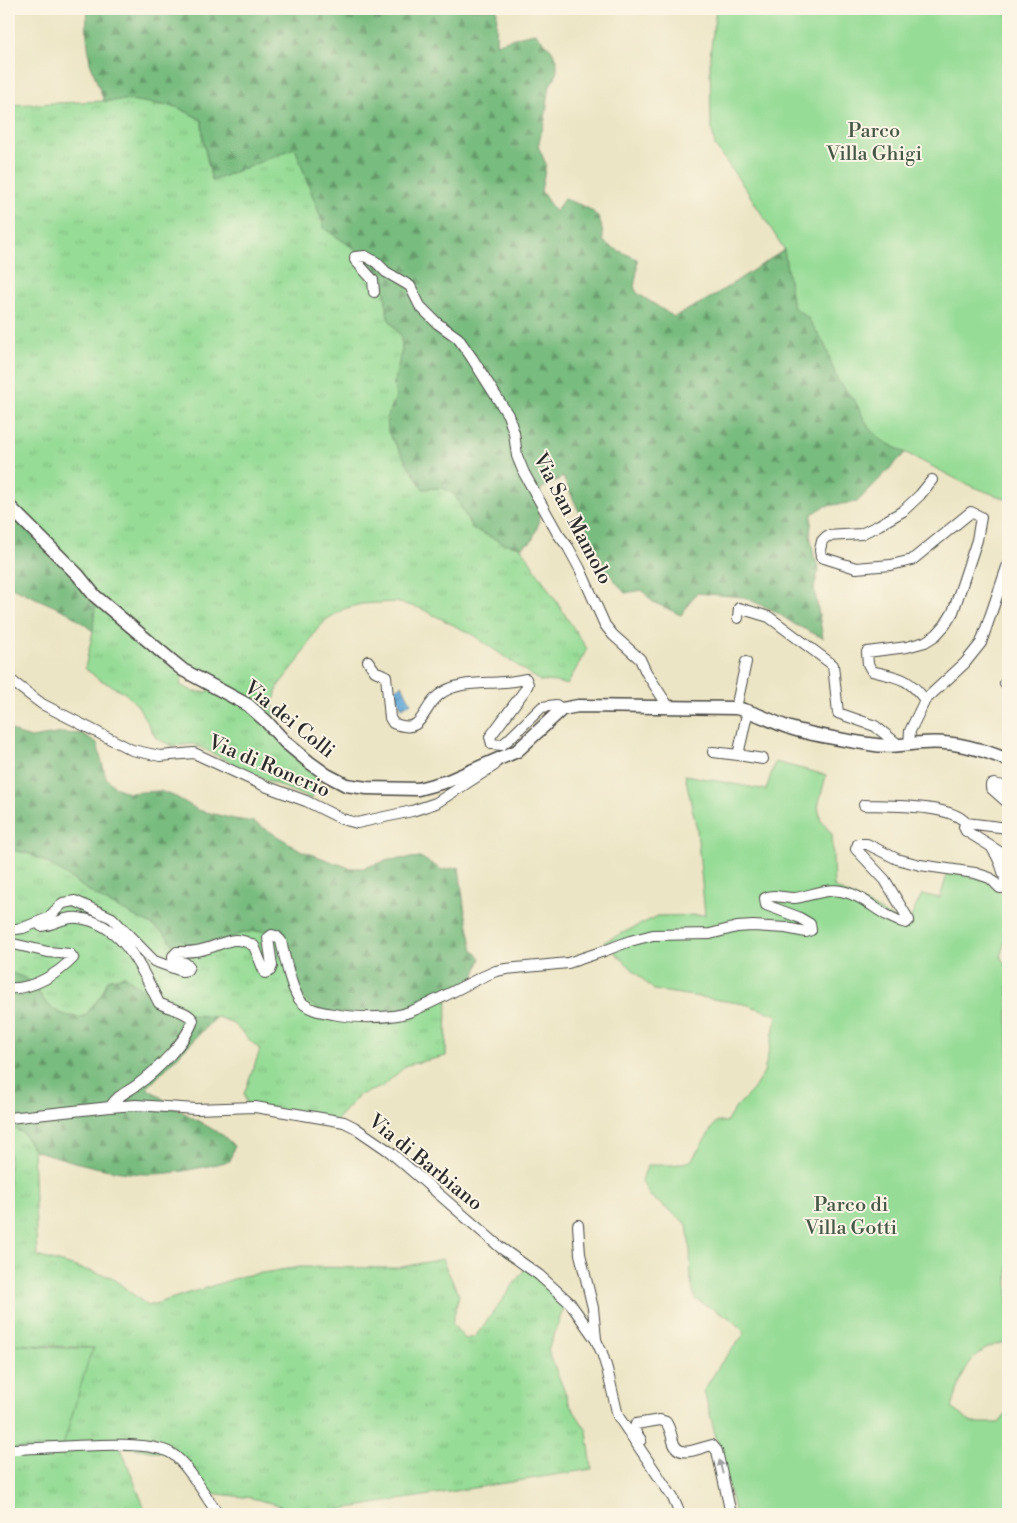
<svg xmlns="http://www.w3.org/2000/svg" width="1017" height="1523" font-family="'Libre Bodoni',serif">
<style>
.grass{fill:url(#grass-tufts);stroke:#608460;fill-rule:evenodd}
.forest{fill:url(#forest-firs);stroke:#527455}
.green{fill:#96dc96;stroke:#608460}
.water{fill:url(#water-waves);stroke:#486a82}
.lines{fill:none;stroke-linecap:round;stroke-linejoin:round}
.minor-casing{stroke:#484742;stroke-width:12}
.major-casing{stroke:#484742;stroke-width:15}
.minor{stroke:#fff;stroke-width:10}
.major{stroke:#fff;stroke-width:12}
.oneway{fill:#a0a0a0}
.labels{text-anchor:middle;dominant-baseline:central;stroke-width:4;stroke-linejoin:round;paint-order:stroke}
.park-label{font-size:20px;fill:#465746;stroke:#fcf5e5}
.street-label{font-size:20px;fill:#2b2b2b;stroke:#fcf5e5}
</style>
<defs>
<pattern id="grass-tufts" width="24" height="20" patternUnits="userSpaceOnUse" patternTransform="scale(1.25)"><rect width="24" height="20" fill="#96dc96"/><path d="M3 7l-1-3M5 7V3M7 7l1-3M15 17l-1-3M17 17v-4M19 17l1-3" fill="none" stroke="#81bd81"/></pattern>
<pattern id="forest-firs" width="22" height="20" patternUnits="userSpaceOnUse" patternTransform="scale(1.25)"><rect width="22" height="20" fill="#78bc7f"/><path d="M5 1l3.5 6h-7zM16 11l3.5 6h-7z" fill="#639968"/></pattern>
<pattern id="water-waves" width="16" height="10" patternUnits="userSpaceOnUse" patternTransform="scale(1.25)"><rect width="16" height="10" fill="#64a9d9"/><path d="M0 5q4-4 8 0t8 0" fill="none" stroke="#538ab0"/></pattern>
</defs>
<rect width="100%" height="100%" fill="#fcf5e5"/>
<filter id="ink" filterUnits="userSpaceOnUse"><feTurbulence type="fractalNoise" baseFrequency=".02" numOctaves="2"/><feDisplacementMap in="SourceGraphic" scale="10" xChannelSelector="R" yChannelSelector="G"/><feConvolveMatrix kernelMatrix="1 2 1 2 8 2 1 2 1" color-interpolation-filters="sRGB"/></filter>
<filter id="wash" filterUnits="userSpaceOnUse"><feTurbulence type="fractalNoise" baseFrequency=".0096" numOctaves="4" result="noise"/><feDisplacementMap in="SourceGraphic" scale="20" xChannelSelector="R" yChannelSelector="G"/><feGaussianBlur stdDeviation="1.12" result="paint"/><feColorMatrix in="noise" values="0 0 0 0 0 0 0 0 0 0 0 0 0 0 0 0 0 1.4 0 .05"/><feComposite in="paint" operator="in"/></filter>
<g filter="url(#wash)">
<rect width="100%" height="100%" fill="#ece5c5"/>
<path class="grass" d="M130,100L178,107L202,120L203,140L212,181L295,147L325,229L366,256L385,293L388,318L401,336L402,350L394,384L396,397L387,418L443,488L455,495L472,528L503,543L521,547L587,649L567,685L556,682L540,681L473,635L420,608L395,602L361,604L344,609L327,619L315,632L298,661L278,686L273,704L275,728L324,772L311,799L264,779L194,744L172,746L156,738L138,706L125,693L97,678L85,668L93,631L9,510V105ZM184,672L210,688L208,692H194L180,685Z
M9,849L30,854L53,866L101,899L152,925L165,933L173,944L223,940L245,932L272,930L282,940L447,992L446,1056L407,1065L382,1087L359,1095L335,1121L247,1107L244,1094L260,1050L231,1022L217,1017L192,1015L157,1002L125,976L108,980L102,994L85,1016C69,1019 52,1012 43,999C39,994 38,989 34,985C28,978 17,975 9,972Z
M9,1125L24,1134L33,1150L37,1256L111,1277L148,1306L243,1276L300,1267L397,1268L442,1259L459,1295L452,1323L465,1339L475,1337L527,1266L566,1302L548,1350L570,1405L587,1431L592,1469L311,1514L252,1498L202,1492L176,1455L120,1446L147,1514H9V1449L89,1358L94,1348L9,1344Z"/>
<path class="forest" d="M88,9H497L496,44L521,36L535,33L551,49L557,59V74L550,85L545,119L538,146L546,164L541,191L555,212L564,199C589,208 603,210 603,241L611,247L637,259V271L634,287L637,293L674,317L712,297L784,250L793,306L808,318L825,345L837,379L856,403L869,428L883,441L905,453L857,502L825,506L812,514L810,535L814,556L819,569L814,587L823,638L794,624L773,610L743,597L696,593L681,615L653,602L642,590L625,593L607,571L563,477L541,489L538,505L539,522L532,541L521,547L503,543L472,528L455,495L443,488L423,489L388,432L387,418L396,397L394,384L402,350L401,336L388,318L385,293L366,256L325,229L295,148L212,181L203,140L202,120L177,107L130,100L104,101L90,63L86,27Z
M9,510L92,596L95,607L93,631L69,613L9,586Z
M9,728L18,734L31,738L63,733L83,734L97,743L106,778L115,787L128,793L160,791L176,797L198,810L234,819L254,822L302,851L350,868H363L389,860L420,857L442,870L459,867L464,906L473,950L481,958L473,980L404,1015L323,1012L301,997L282,940L272,930L245,932L223,940L194,948H181L173,944L164,933L152,925L101,899L53,866L30,854L9,849Z
M9,972C17,975 28,978 34,985C38,989 39,994 43,999C52,1012 69,1019 85,1016L102,994L108,980L125,976L157,1002L192,1015L216,1017L147,1088L181,1111L224,1136L234,1146L230,1161C204,1167 180,1173 154,1174C112,1175 73,1161 33,1150L24,1134L9,1125Z"/>
<path class="green" d="M716,9H1008V500L966,484L883,441L869,428L856,403L837,379L825,345L808,318L793,306L784,249L747,191L715,146L711,123L710,56Z
M775,762L826,775L818,807L821,821L832,834L834,887L907,925L922,894L940,898L948,871L985,880L1008,898V936L1004,943L1001,958L1008,969V1341C967,1351 963,1371 952,1408L972,1423H999L1008,1412V1514H735L704,1390L721,1363L745,1333L730,1318L695,1299L691,1281L690,1249L687,1224L650,1196L641,1180L648,1165H674L691,1161L716,1122H726L737,1106L753,1090L764,1072L777,1015L745,1004L654,990L604,942L658,916L705,915L697,830L685,775L766,790Z
M9,1344L61,1348H94L89,1358L63,1446L9,1449Z"/>
<path class="water" d="M402,685L411,703L402,708L393,690Z"/>
</g>
<g filter="url(#ink)">
<g class="lines">
<g class="minor-casing">
<path id="minor" d="M374,292L373,280L355,260V257L365,256L376,262L386,272L410,286L420,306L437,323L458,338L472,358L508,415L514,433L517,456L524,473L558,534L568,547L580,569L605,625L613,635L640,659L646,672L668,706
M738,618L739,608L769,617L833,665L838,713L875,726L900,746
M368,661L375,671L386,676L390,718L393,723C424,736 421,709 439,695C456,681 483,684 503,682C511,682 519,680 526,679L528,684L525,690L490,737L492,744L502,745L508,740L542,707L556,705L562,709
M9,679L42,704L132,750L160,756L194,753L265,786L306,801L342,819L357,823L412,811L436,803L495,765
M1005,683L1008,685
M925,700C908,677 899,678 872,671L868,664L867,652L907,647L925,642L936,635L945,625L953,612L977,540L981,517L971,512L912,560L891,565L856,568L821,557L820,550L822,541L827,536L861,534L879,525L903,511L920,495L932,480
M736,708L746,662
M909,745L910,731L925,700L965,663L981,643L1008,564
M713,752L738,755L763,759
M738,755L748,710
M1008,787L994,784L991,785V788L1008,803
M864,805C887,806 951,804 966,823
M1008,828L966,823L964,827L966,831L1008,857
M41,926C54,925 65,916 78,918C123,923 141,968 159,1003C171,1010 186,1010 193,1020C187,1041 155,1072 137,1085C126,1093 119,1094 110,1107
M9,930L23,928L48,918L63,903L75,901L112,918L154,961L182,971L187,970L189,966L185,963L173,959V956L177,952C185,952 193,952 201,950C222,946 233,932 254,946L265,973L270,971L272,966L268,938L272,935L276,936L281,941C285,958 290,985 299,999C307,1010 321,1012 333,1014C352,1018 392,1019 409,1012C439,1001 466,983 496,971L506,969L568,963L604,951L630,941L653,935L710,934L737,927L753,926L786,928L806,932L811,930L810,924L798,917L766,905L765,898C774,893 785,899 795,898C810,896 826,888 841,891C865,895 882,918 906,923L909,920L885,880L856,849L858,844H867L897,859L920,865L975,873L990,878L1000,888H1003L1006,885C1004,871 1000,860 992,848
M9,943L48,952L70,954L73,958C58,974 31,990 9,988
M9,1118L110,1107L136,1105L196,1109L255,1107L333,1120L344,1122L354,1127L389,1151L501,1248L539,1275L570,1303L596,1340L602,1353L607,1369L618,1416L673,1498L680,1514
M578,1225L580,1254L593,1308L596,1339
M641,1440L634,1430L636,1424L660,1420L666,1422C670,1428 671,1434 673,1441C678,1460 699,1448 712,1445L717,1451L731,1514
M9,1449C44,1450 151,1435 175,1456C190,1468 206,1497 218,1514"/>
</g>
<g class="major-casing">
<path id="major" d="M9,506L78,575L95,596L172,661L183,670L248,705L266,721L285,742L309,762L327,775L346,785L367,788L418,789L448,781L517,751L562,709L578,706L736,708C756,712 772,722 790,728C816,736 843,740 869,744C891,748 902,744 922,743C951,740 982,749 1008,760"/>
</g>
<use href="#minor" class="minor"/>
<use href="#major" class="major"/>
</g>
<defs><path id="oneway-solid" d="M-6-.8H1V-3.2L6.5 0L1 3.2V.8H-6Z" transform="scale(1.25)"/></defs>
<use class="oneway" href="#oneway-solid" transform="translate(721 1467) rotate(-104)"/>
</g>
<g class="labels">
<g class="park-label">
<text x="874" y="131">Parco<tspan x="874" dy="23">Villa Ghigi</tspan></text>
<text x="851" y="1205">Parco di<tspan x="851" dy="23">Villa Gotti</tspan></text>
</g>
<g class="street-label">
<text transform="translate(572 519) rotate(62)">Via San Mamolo</text>
<text transform="translate(289 720) rotate(39)">Via dei Colli</text>
<text transform="translate(269 767) rotate(23)">Via di Roncrio</text>
<text transform="translate(425 1163) rotate(39)">Via di Barbiano</text>
</g>
</g>
<rect width="1017" height="1523" fill="none" stroke="#fcf5e5" stroke-width="30"/>
</svg>
